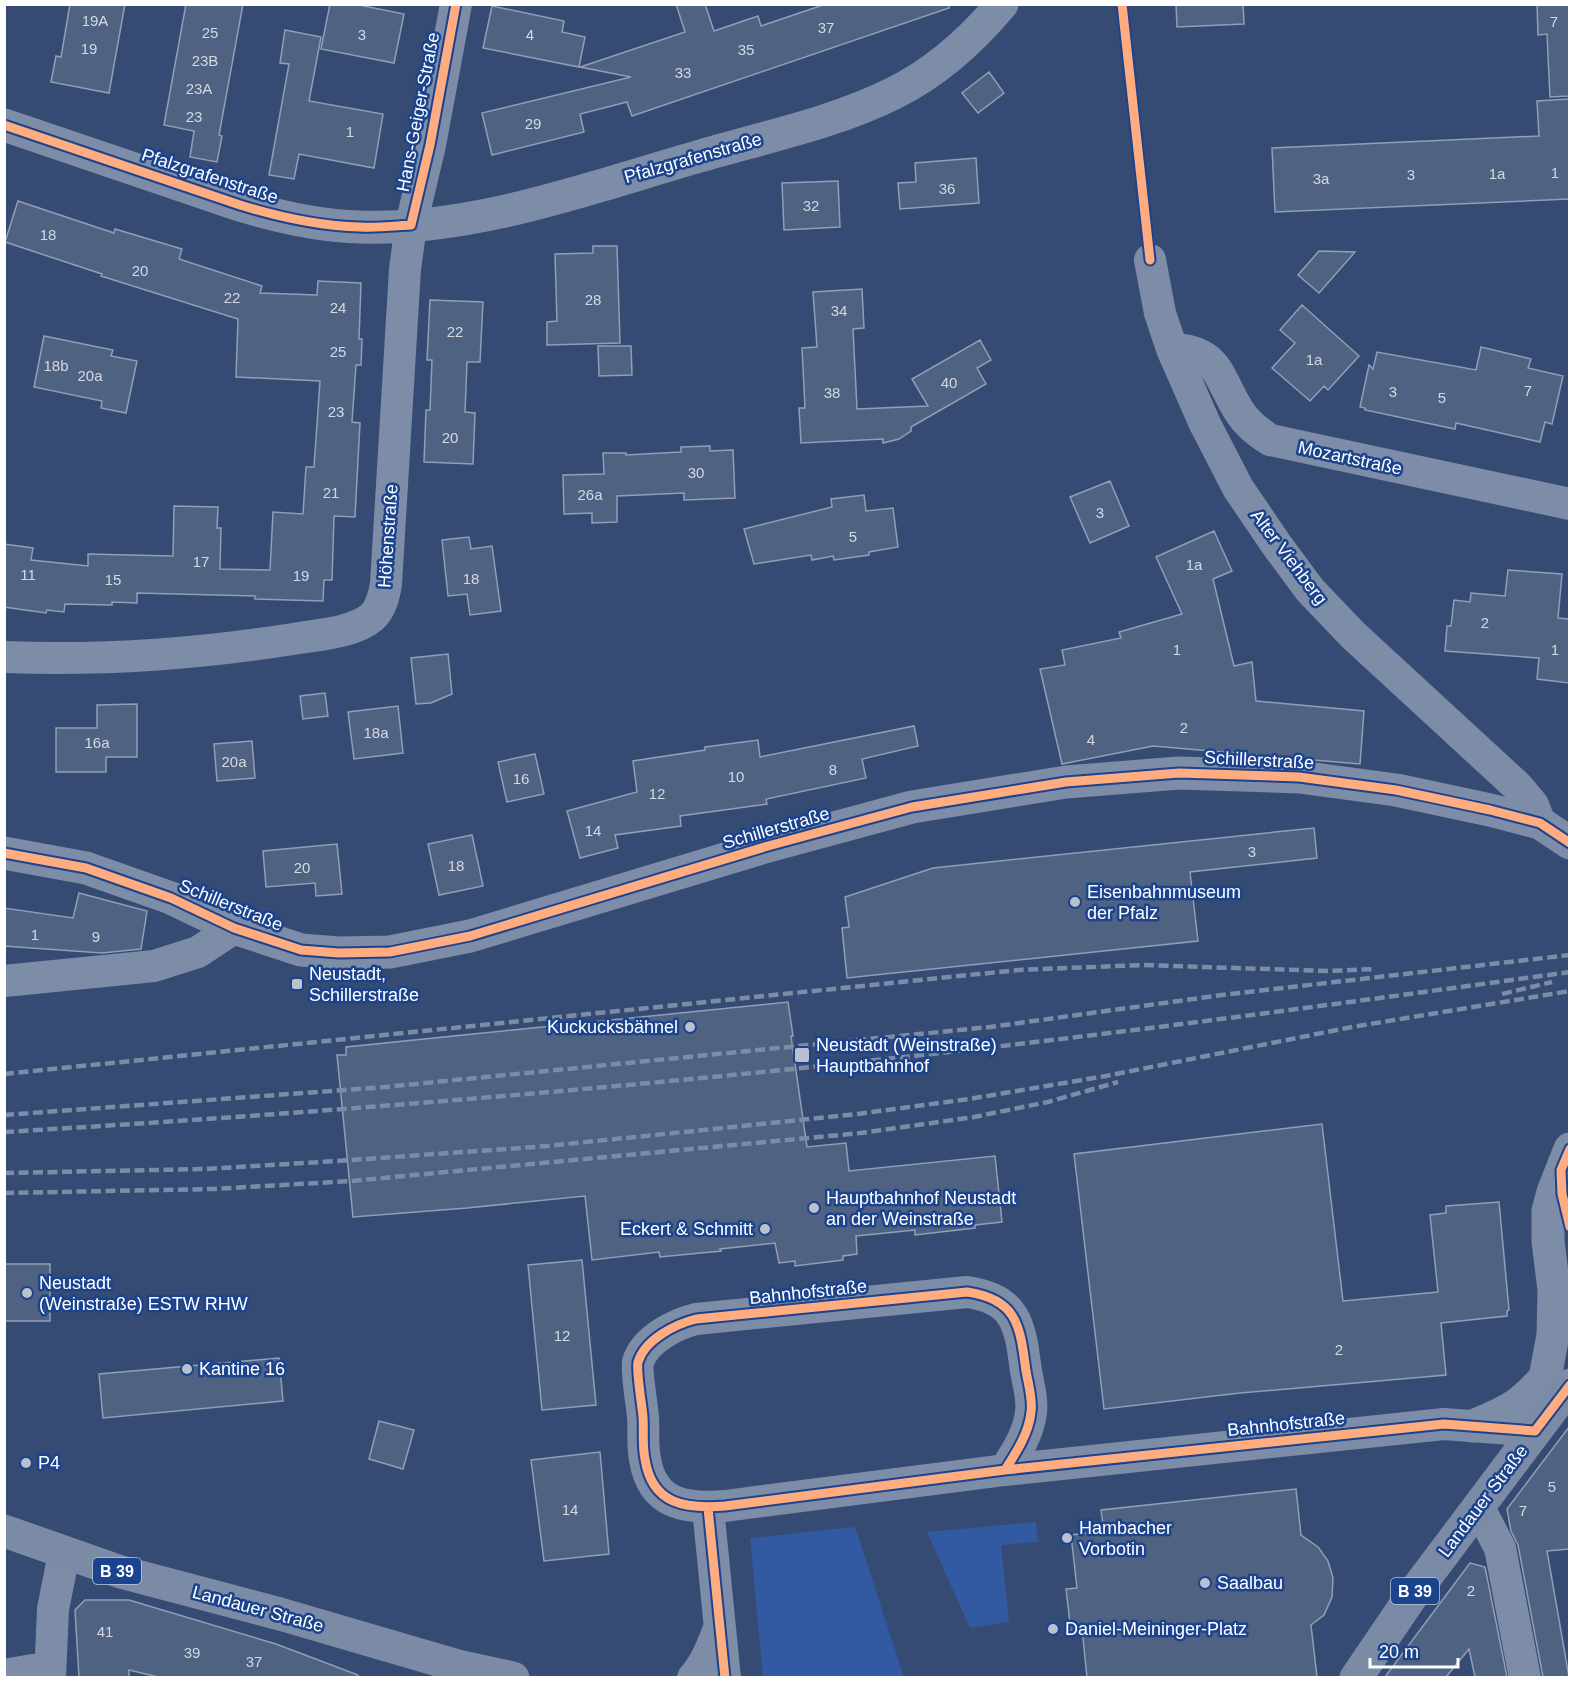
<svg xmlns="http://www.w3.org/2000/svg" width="1574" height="1682" font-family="Helvetica,sans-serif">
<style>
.green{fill:#315aa3}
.building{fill:#506282;stroke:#929eb5;stroke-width:1.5}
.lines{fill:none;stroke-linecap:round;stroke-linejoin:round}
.minor{stroke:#7d8ca7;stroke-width:32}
.tertiary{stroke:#7d8ca7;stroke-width:33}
.primary{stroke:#7c8ba5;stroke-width:33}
.rail{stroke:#7d8ca6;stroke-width:4.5;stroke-dasharray:10 4.5;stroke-linecap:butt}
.cycleway-casing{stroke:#1c438d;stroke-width:13}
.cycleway{stroke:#ffac80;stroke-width:9}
.poi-dot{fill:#b9c0ce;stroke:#1c438d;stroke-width:2}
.labels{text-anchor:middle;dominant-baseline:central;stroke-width:5;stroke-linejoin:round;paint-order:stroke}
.number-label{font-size:15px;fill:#d3d8e0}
.shield{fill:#1c438d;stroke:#bbc7dd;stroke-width:1.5}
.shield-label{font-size:16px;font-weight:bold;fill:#fff}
.street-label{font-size:18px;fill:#fff;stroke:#1c438d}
.poi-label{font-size:18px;fill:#fff;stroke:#1c438d;text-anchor:start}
</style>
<rect width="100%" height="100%" fill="#364b73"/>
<path class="green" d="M1036,1522L1038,1542L1001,1545L1009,1622L970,1628L927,1532Z
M855,1527L904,1677H763L750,1538Z"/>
<path class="building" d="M70,4H125L109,93L51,82L56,56L61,57Z
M186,4H243L219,135L222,136L217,162L190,157L194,131L164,125Z
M330,4H354L404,14L394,63L321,49Z
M676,4H705L714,31L758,16L761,26L826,4H949V8L632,116L627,102L580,114L584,132L492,155L482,113L631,77L580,67L685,32Z
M1176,4H1243L1244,24L1177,27Z
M1537,4H1569V96L1550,97L1547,34L1538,35Z
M492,6L564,21L562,32L585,37L579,67L483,48Z
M285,30L321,37L309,101L383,114L374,168L299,154L294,179L269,175L289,64L280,63Z
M989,72L1004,93L978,113L962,93Z
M1569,99V199L1275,212L1272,148L1539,136L1537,101Z
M976,158L979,203L900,209L898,183L916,182L915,163Z
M838,181L840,227L784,230L782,183Z
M18,201L114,233L115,229L182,249L179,259L262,286L260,293L317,295L318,281L361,283L359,339H362L361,365H356L352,422L360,423L355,517L334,516L332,580H324L323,601L255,599V596L137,593V603L112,602V605L65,604L64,612L47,610L46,613L4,607V544L33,548L31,560L88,566V554L173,556L174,506L218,507L217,528H221L220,569L270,570L273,512L303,514L306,467H314L320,381L236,377L238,319L101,276L102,274L5,242Z
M593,246H617L620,343L547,345V322L557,321L555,254L593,253Z
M1319,251L1355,252L1319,293L1298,275Z
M862,289L864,328L853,329L857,409L928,406L912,379L980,340L991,360L977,368L986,384L911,427V431L899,439L883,443V439L801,443L799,408H805L802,348L817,347L813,292Z
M430,300L483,302L480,362H467L465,412L475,413L473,464L424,462L426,410H430L432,360H427Z
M1302,305L1359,356L1328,390L1324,386L1310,401L1272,368L1295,343L1280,330Z
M44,336L113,350L111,356L137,361L126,413L101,408L102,401L34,387Z
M598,346H631L632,375L599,376Z
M1481,347L1531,359L1528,368L1563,376L1552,424L1545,422L1540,442L1456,423L1455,429L1365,410V408L1360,407L1369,365L1373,369L1377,352L1476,370Z
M710,446V451L733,450L735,498L684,500V493L617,496V522L592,523V513L564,514L563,475L604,474L603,453H626V455L681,452V447Z
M1110,481L1129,526L1090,543L1070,497Z
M864,495L866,511L893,508L898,547L869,552V555L834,560L833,556L812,560L811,555L754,564L744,529L832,507L831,499Z
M1214,531L1232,571L1213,579L1234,666L1252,662L1256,701L1364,711L1360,764L1153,746L1062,764L1040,669L1065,665L1062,650L1121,638L1119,632L1182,614L1156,557Z
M469,537L471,549L492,546L501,611L470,615L467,594L448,596L442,540Z
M1508,570L1562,574L1558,618L1569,619V683L1537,679L1539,658L1445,651L1447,626H1451L1454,600L1470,602L1471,593L1505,596Z
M448,654L452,694L431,703L416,704L411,658Z
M325,693L328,716L303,719L300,696Z
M137,704V757H106V772H56V728H97V705Z
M398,706L403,753L354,759L348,712Z
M914,726L918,746L862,759L866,778L766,799L767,804L680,816L681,826L615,835L618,848L580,858L567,811L637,792L633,761L705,750V747L758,740L760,757Z
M252,741L255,778L217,781L214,744Z
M535,754L544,794L507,802L498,762Z
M1314,828L1317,858L1190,872L1198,941L847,978L842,928L849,927L845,897L933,868Z
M472,835L483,886L439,895L428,844Z
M337,844L342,894L316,896L315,883L266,887L263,851Z
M79,893L147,911L141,949L102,953L4,946V908L73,918Z
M788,1002L793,1036H791L807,1147L846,1143L849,1171L995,1156L1002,1222L975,1225V1228L915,1235V1230L856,1236L857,1254L843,1256V1260L795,1266V1261L779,1263L775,1243L720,1249L721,1251L660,1257L659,1252L592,1260L585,1196L467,1208L353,1217L337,1055H346V1047Z
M1322,1124L1343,1301L1438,1292L1430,1215L1446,1213V1206L1499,1202L1509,1310L1507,1311V1316L1441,1323L1446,1375L1240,1393L1104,1409L1074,1154Z
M582,1260L596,1405L542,1410L528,1265Z
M4,1264H50V1321H4Z
M279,1358L283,1401L103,1418L99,1374Z
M379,1421L414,1430L403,1469L369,1459Z
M1569,1427V1549L1547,1551L1569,1677H1543L1518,1545L1511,1531L1507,1509Z
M600,1452L609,1554L544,1561L531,1460Z
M1296,1489L1301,1535L1318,1547L1328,1561L1333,1578L1332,1597L1324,1615L1311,1625L1317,1677H1087L1082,1629L1071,1631L1066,1589L1077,1588L1071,1535L1104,1531L1101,1510Z
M1470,1563L1485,1567L1507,1677H1475L1469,1649L1446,1677H1385Z
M85,1600H129L276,1644L358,1675V1677H158L129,1670V1677H79L75,1610Z"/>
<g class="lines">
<path class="minor" d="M1150,260L1160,313L1172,349L1205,424L1238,488L1276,544L1310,590L1353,635L1518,787L1533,805L1540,823
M1172,349C1219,350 1218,378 1239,411C1247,424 1258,432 1270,440L1570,504
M4,657C101,661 197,654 293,639C315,635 354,633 372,617C381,609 384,596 386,584L405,269L411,225L430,145L456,4
M4,981L154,966L198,952L234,928
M1005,1470C1016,1453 1029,1433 1031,1412C1033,1399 1028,1383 1026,1371C1020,1327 1018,1299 967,1292L696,1319C676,1324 645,1339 638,1362C636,1371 642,1405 643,1417C644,1431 642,1445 645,1459C652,1505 686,1509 725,1506L1005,1470L1444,1424L1535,1431
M708,1508L725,1678
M1479,1508L1500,1548L1525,1678
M4,1675L50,1667
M50,1678L53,1609L64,1554
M693,1678C706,1663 712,1647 719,1628"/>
<path class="tertiary" d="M4,125L240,205C279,217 319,226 360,227C474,231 592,187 700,156C762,138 837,122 894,93C937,72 971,41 1002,4
M4,853L86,868L171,898L234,928L301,950L339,953L390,952L470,936L768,846L912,807L1066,782L1179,773L1299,777L1396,790L1490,810L1540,823L1570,843
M1473,1426C1508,1412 1520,1406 1545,1378
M1535,1431L1553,1335L1554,1290L1548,1241V1211L1553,1192L1570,1149"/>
<path class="primary" d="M4,1531L121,1572L280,1614L458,1666L513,1678
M1356,1678L1413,1594L1570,1385"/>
<path class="rail" d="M1502,994L1552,982
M4,1074L1018,970L1143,965L1328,971L1375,969
M4,1115L385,1087L990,1027L1222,995L1570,955
M4,1132C323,1113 641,1087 958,1051C1162,1028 1366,1000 1570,972
M4,1173L205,1169L337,1161L548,1146L857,1114L969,1099L1106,1076L1352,1027L1570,991
M4,1193L213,1189L351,1181L861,1133L974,1117L1048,1102L1118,1082"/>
<g class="cycleway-casing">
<path id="cycleway" d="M1122,4L1150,260
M4,125L240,205C279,217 319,226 360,227C377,228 394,226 411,225L430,145L456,4
M4,853L86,868L171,898L234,928L301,950L339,953L390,952L470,936L768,846L912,807L1066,782L1179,773L1299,777L1396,790L1490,810L1540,823L1570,843
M1570,1149L1561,1170L1562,1194L1570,1227
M1005,1470C1016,1453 1029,1433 1031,1412C1033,1399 1028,1383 1026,1371C1020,1327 1018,1299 967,1292L696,1319C676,1324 645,1339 638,1362C636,1371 642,1405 643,1417C644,1431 642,1445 645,1459C652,1505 686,1509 725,1506L1005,1470L1444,1424L1535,1431L1570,1385
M708,1508L725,1678"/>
</g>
<use href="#cycleway" class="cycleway"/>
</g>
<g class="poi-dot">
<circle cx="1075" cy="902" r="6"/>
<rect x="291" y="978" width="12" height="12" rx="3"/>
<circle cx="690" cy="1027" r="6"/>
<rect x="794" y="1047" width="16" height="16" rx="3"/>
<circle cx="814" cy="1208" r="6"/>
<circle cx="765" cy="1229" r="6"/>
<circle cx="27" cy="1293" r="6"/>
<circle cx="187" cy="1369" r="6"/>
<circle cx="26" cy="1463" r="6"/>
<circle cx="1067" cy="1538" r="6"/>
<circle cx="1205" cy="1583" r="6"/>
<circle cx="1053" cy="1629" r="6"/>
</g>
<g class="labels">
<g class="number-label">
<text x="95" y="20">19A</text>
<text x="1554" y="21">7</text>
<text x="826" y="27">37</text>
<text x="210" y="32">25</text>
<text x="362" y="34">3</text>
<text x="530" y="34">4</text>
<text x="89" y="48">19</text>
<text x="746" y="49">35</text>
<text x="205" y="60">23B</text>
<text x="683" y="72">33</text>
<text x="199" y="88">23A</text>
<text x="194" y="116">23</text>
<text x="533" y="123">29</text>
<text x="350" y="131">1</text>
<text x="1555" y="172">1</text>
<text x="1497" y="173">1a</text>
<text x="1411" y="174">3</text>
<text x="1321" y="178">3a</text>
<text x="947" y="188">36</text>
<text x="811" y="205">32</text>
<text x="48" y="234">18</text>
<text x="140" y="270">20</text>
<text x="232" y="297">22</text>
<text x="593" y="299">28</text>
<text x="338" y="307">24</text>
<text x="839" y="310">34</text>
<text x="455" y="331">22</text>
<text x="338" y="351">25</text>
<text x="1314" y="359">1a</text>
<text x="56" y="365">18b</text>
<text x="90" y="375">20a</text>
<text x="949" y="382">40</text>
<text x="1528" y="390">7</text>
<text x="1393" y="391">3</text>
<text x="832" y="392">38</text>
<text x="1442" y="397">5</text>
<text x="336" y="411">23</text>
<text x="450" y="437">20</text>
<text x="696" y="472">30</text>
<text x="331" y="492">21</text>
<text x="590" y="494">26a</text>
<text x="1100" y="512">3</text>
<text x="853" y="536">5</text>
<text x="201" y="561">17</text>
<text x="1194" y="564">1a</text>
<text x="28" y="574">11</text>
<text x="301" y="575">19</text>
<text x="471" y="578">18</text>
<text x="113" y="579">15</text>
<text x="1485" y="622">2</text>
<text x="1177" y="649">1</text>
<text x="1555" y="649">1</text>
<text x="1184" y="727">2</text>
<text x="376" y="732">18a</text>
<text x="1091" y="739">4</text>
<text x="97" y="742">16a</text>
<text x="234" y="761">20a</text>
<text x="833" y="769">8</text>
<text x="736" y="776">10</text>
<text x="521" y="778">16</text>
<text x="657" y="793">12</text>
<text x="593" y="830">14</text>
<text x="1252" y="851">3</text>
<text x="456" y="865">18</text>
<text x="302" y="867">20</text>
<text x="35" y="934">1</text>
<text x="96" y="936">9</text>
<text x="562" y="1335">12</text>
<text x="1339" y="1349">2</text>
<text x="1552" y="1486">5</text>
<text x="570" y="1509">14</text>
<text x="1523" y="1510">7</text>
<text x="1471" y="1590">2</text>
<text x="105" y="1631">41</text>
<text x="192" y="1652">39</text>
<text x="254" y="1661">37</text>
</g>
<g class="shield">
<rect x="93" y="1558" width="48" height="26" rx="4.5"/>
<rect x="1391" y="1578" width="48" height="26" rx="4.5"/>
</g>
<g class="shield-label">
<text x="117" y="1571">B 39</text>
<text x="1415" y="1591">B 39</text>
</g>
<g class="street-label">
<text transform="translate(418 112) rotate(-79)">Hans-Geiger-Straße</text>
<text transform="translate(693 158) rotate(-16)">Pfalzgrafenstraße</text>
<text transform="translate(210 176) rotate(18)">Pfalzgrafenstraße</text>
<text transform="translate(1350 458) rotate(12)">Mozartstraße</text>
<text transform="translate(388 536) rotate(-86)">Höhenstraße</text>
<text transform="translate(1289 557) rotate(53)">Alter Viehberg</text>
<text transform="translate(1259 760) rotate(3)">Schillerstraße</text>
<text transform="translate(776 828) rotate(-16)">Schillerstraße</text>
<text transform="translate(231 905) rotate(22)">Schillerstraße</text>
<text transform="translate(808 1292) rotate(-6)">Bahnhofstraße</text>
<text transform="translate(1286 1424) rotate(-6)">Bahnhofstraße</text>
<text transform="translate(1483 1501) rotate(-53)">Landauer Straße</text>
<text transform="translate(258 1609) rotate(15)">Landauer Straße</text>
</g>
<g class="poi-label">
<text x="1087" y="892">Eisenbahnmuseum<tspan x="1087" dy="21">der Pfalz</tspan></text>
<text x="309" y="974">Neustadt,<tspan x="309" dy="21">Schillerstraße</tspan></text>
<text x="678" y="1027" text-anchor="end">Kuckucksbähnel</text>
<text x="816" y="1045">Neustadt (Weinstraße)<tspan x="816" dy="21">Hauptbahnhof</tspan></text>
<text x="826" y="1198">Hauptbahnhof Neustadt<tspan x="826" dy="21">an der Weinstraße</tspan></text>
<text x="753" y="1229" text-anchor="end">Eckert &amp; Schmitt</text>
<text x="39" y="1283">Neustadt<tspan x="39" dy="21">(Weinstraße) ESTW RHW</tspan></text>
<text x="199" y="1369">Kantine 16</text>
<text x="38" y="1463">P4</text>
<text x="1079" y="1528">Hambacher<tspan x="1079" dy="21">Vorbotin</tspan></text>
<text x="1217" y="1583">Saalbau</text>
<text x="1065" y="1629">Daniel-Meininger-Platz</text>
</g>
</g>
<rect width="1574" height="1682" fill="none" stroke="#ffffff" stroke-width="12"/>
<path d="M1370 1658v9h88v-9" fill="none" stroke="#ffffff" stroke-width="3"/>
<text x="1379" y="1658" font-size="18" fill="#ffffff" stroke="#1c438d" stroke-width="4.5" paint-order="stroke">20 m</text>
</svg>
